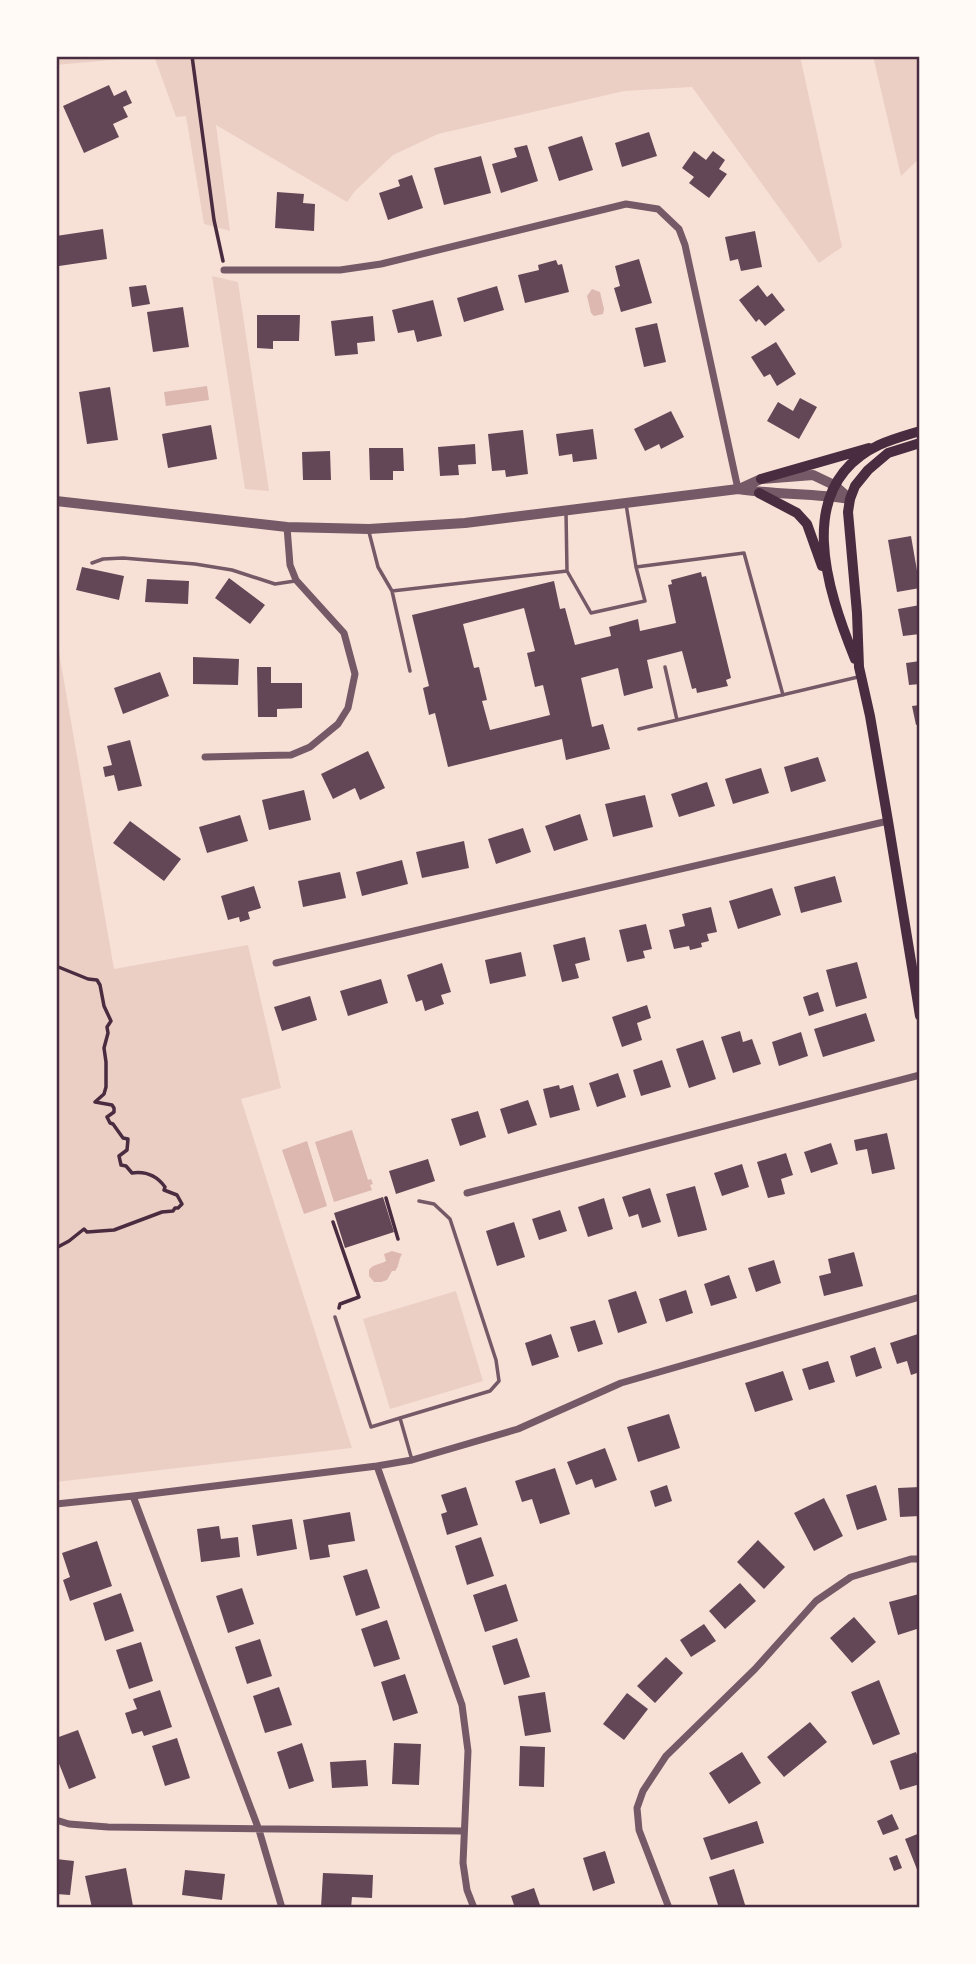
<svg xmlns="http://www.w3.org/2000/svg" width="976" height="1964" font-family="'Roboto Condensed',sans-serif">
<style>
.green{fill:#ebcfc5}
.water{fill:#dcb8b0}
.building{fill:#644757;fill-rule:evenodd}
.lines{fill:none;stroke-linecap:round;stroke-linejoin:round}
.path{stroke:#4a2c40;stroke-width:3.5}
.service{stroke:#755966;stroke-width:3.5}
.minor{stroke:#755966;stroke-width:7}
.tertiary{stroke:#755966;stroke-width:10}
.secondary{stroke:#4a2c40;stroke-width:10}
.neatline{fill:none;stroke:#4a2c40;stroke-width:2.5}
</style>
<rect width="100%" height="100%" fill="#f7e1d7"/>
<path class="green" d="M56,56H800L842,247L819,263L692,87L624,91L438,134L393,155L355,191L347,202L216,125L230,231L204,224L186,116L176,117L154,56L56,65Z
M873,56H920V158L901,176Z
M212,276L238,282L269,491L245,489Z
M56,635L114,969L248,945L281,1088L241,1099L352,1448L56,1482Z
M456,1291L483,1381L390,1409L363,1319Z"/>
<path class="water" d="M592,289L600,292L604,309L603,314L594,316L591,313L587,296Z
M207,386L209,400L166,406L164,392Z
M352,1130L368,1180L371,1179L373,1184L370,1185L372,1190L334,1202L315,1142Z
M307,1141L327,1206L304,1214L282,1150Z
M392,1251L402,1254C398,1260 400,1265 395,1271H392L387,1280L381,1282H374L369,1276V1270C374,1263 380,1265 386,1261L384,1254Z"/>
<path class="building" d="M109,85L114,96L126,90L132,103L123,107L128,117L113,124L119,137L84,153L63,106Z
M649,132L657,156L622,167L615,143Z
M582,136L593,170L559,181L548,147Z
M527,145L538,181L501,193L492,164L517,157L514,148Z
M694,151L706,160L713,151L725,160L719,169L727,174L709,198L689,183L694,177L682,168Z
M481,156L491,193L444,205L434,168Z
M412,175L423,208L388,220L379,193L400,186L398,180Z
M277,192L304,194L303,203L315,204L314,231L275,228Z
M103,229L107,259L59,266L56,236Z
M755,231L762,267L741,271L738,259L730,261L725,237Z
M639,259L652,303L621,312L614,288L620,286L615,266Z
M556,260L558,265L562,264L569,292L525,303L518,275L539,270L538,265Z
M146,285L150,304L132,307L129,287Z
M758,285L767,297L772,293L785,310L765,326L759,319L756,322L739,300Z
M497,286L504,310L464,322L457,298Z
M433,300L442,336L417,342L414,330L398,333L392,310Z
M183,307L189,347L153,352L147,312Z
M257,315H300L299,341H273V349L257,348Z
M373,316L375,341L357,343L358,354L335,356L331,321Z
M657,323L666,362L644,367L635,328Z
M776,342L796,374L777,386L770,374L764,377L751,357Z
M110,387L118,440L87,444L79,392Z
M800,398L817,407L799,439L767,421L778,402L793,411Z
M671,411L684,437L661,449L659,444L645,451L634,429Z
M211,425L217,459L168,468L162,434Z
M593,429L597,459L573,462L572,454L559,456L556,434Z
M523,430L528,474L506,477L505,470L492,471L488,434Z
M475,444L476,464L458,465L459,475L440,476L438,447Z
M369,448H403L404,471H393V480H370Z
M330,451L331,480H303L302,452Z
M911,536L920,588L897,592L888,540Z
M82,567L124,576L119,600L76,590Z
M701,572L702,577L706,576L731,678L726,680L728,686L697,693L696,688L692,689L682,651L647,660L653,688L624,696L618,668L581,678L592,727L603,724L610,749L566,760L562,739L448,767L435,713L429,715L423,688L429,686L412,615L554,581L560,609L565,608L575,645L611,636L609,627L638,619L640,631L676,623L668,585L672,584L671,580ZM524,608L535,651L527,653L535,687L543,685L550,715L490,730L482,701L487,700L479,667L474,668L463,624Z
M229,578L265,605L250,624L215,598Z
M147,579L189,581L188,604L145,602Z
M920,605V634L903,636L898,609Z
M193,657L239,659L238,685L193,684Z
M920,661V684L909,685L906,663Z
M257,667H271V683H302V708L277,709V717H258Z
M160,672L169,696L123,714L114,688Z
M920,705V724L916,725L912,706Z
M130,740L142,786L118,791L114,775L105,777L103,767L112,765L107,746Z
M368,751L385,788L360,800L355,788L333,799L321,774Z
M818,757L826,781L791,792L784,767Z
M761,768L769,793L733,804L725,779Z
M707,782L715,806L679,817L671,794Z
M304,790L311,820L269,830L262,800Z
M645,795L653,827L613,837L605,804Z
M580,814L588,840L554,851L545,826Z
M240,815L248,841L207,853L199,827Z
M130,821L181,859L164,881L113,843Z
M523,828L531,852L496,864L488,839Z
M464,841L469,868L422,878L416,852Z
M402,860L408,884L362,896L356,872Z
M340,872L346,898L303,907L298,881Z
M835,876L842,902L801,913L794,887Z
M254,886L261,908L248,912L250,919L240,922L239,917L228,920L221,896Z
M772,888L781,915L738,929L729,901Z
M711,907L717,932L707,934L709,941L701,943L702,947L690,950L689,946L674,949L669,930L685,926L682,914Z
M646,924L652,949L643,951L645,958L627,962L619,930Z
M585,937L590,960L575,964L579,978L562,982L553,945Z
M521,952L526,976L490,984L485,960Z
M857,962L867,998L836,1007L826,970Z
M442,963L451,992L441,995L444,1004L425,1011L422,1000L416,1002L407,975Z
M381,979L388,1003L348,1016L340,991Z
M818,992L824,1011L809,1016L803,997Z
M310,996L317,1020L282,1031L274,1007Z
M647,1005L651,1018L637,1023L642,1040L622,1047L612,1017Z
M866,1013L875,1041L823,1057L814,1029Z
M740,1031L743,1042L752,1039L761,1064L733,1073L721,1037Z
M801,1032L808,1056L779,1066L772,1042Z
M703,1040L716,1079L689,1088L676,1049Z
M662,1060L671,1087L641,1096L633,1070Z
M618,1073L626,1097L597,1107L589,1083Z
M559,1085L560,1089L573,1085L580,1110L550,1118L543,1089Z
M528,1100L537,1125L508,1134L500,1109Z
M478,1111L486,1137L460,1146L451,1119Z
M887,1133L895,1169L872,1174L867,1149L856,1151L854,1140Z
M831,1143L838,1164L811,1173L804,1152Z
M786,1153L793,1175L781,1179L785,1194L768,1198L757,1162Z
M428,1159L435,1181L396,1194L389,1171Z
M742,1164L749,1187L722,1196L714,1173Z
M695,1186L707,1230L678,1237L666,1194Z
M650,1188L661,1222L642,1228L638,1214L629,1217L622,1197Z
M383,1197L394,1232L345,1248L334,1213Z
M604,1198L613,1229L588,1237L578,1207Z
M560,1210L567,1231L539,1240L532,1219Z
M514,1222L525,1257L497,1266L486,1231Z
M854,1252L863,1286L824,1296L819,1276L831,1273L828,1259Z
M774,1260L781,1283L756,1292L748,1268Z
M729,1275L737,1298L711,1306L704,1284Z
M686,1290L693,1313L666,1322L659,1299Z
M636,1291L647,1323L618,1333L608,1300Z
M595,1320L603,1344L578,1352L570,1327Z
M551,1334L559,1357L532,1366L525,1343Z
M918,1334L920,1341V1372L911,1375L907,1361L897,1364L890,1343Z
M875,1347L882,1368L856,1377L850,1356Z
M828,1361L835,1382L809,1390L802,1369Z
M783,1371L793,1400L755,1412L745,1383Z
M669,1414L680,1448L638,1462L627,1427Z
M605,1448L617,1480L595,1488L592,1479L576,1485L567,1462Z
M555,1468L570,1514L540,1524L532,1499L522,1502L515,1481Z
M667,1485L672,1501L655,1507L650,1491Z
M876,1485L887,1520L857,1530L846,1495Z
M466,1487L478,1525L447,1535L441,1514L447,1512L441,1495Z
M920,1487V1516L900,1517L898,1488Z
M824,1498L843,1536L814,1551L794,1513Z
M350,1512L355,1541L328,1545L330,1557L310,1560L303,1520Z
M292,1519L297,1549L257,1556L252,1525Z
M219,1526L221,1539L238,1537L240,1557L201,1562L197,1529Z
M481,1537L494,1576L467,1585L455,1546Z
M758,1540L785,1567L764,1589L737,1562Z
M97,1541L112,1586L70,1601L63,1580L70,1577L62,1553Z
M367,1569L380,1608L356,1616L343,1576Z
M740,1583L756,1601L725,1629L709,1611Z
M506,1584L518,1621L485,1632L473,1595Z
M242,1588L254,1624L228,1633L216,1596Z
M121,1593L134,1631L105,1641L93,1603Z
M919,1594L920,1628L898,1635L889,1602Z
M854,1617L876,1642L852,1663L830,1638Z
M387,1620L400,1659L374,1667L361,1629Z
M704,1624L716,1641L691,1657L680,1640Z
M517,1638L530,1677L504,1685L492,1646Z
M260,1639L272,1676L247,1684L235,1647Z
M141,1642L153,1681L129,1689L116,1650Z
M666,1657L683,1673L655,1703L637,1686Z
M405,1674L418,1713L393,1721L381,1682Z
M879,1680L900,1734L873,1745L851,1692Z
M279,1687L292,1725L265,1733L253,1696Z
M160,1690L172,1727L144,1736L142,1731L132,1734L125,1713L137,1709L133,1699Z
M545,1692L551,1732L525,1736L518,1696Z
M627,1693L648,1709L624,1740L603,1724Z
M810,1722L827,1742L784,1777L767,1757Z
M78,1730L96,1778L69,1789L56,1756V1738Z
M177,1738L190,1778L165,1786L152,1746Z
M302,1743L314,1781L289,1789L277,1752Z
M394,1743L421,1744L419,1785L392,1784Z
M520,1746L545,1747L544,1787L519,1786Z
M742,1752L761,1783L729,1804L709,1773Z
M916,1752L920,1763V1784L900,1790L890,1761Z
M366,1760L368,1786L332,1788L330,1762Z
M892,1814L899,1829L883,1835L877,1821Z
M757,1821L764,1843L711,1860L703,1838Z
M920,1833V1877L905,1839Z
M605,1851L615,1883L593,1891L583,1858Z
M897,1855L902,1868L894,1871L889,1858Z
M56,1859L74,1861L70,1895L56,1894Z
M126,1868L133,1906L121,1908H92L85,1876Z
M734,1869L746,1908H719L709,1877Z
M185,1870L225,1874L222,1900L182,1895Z
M323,1873L373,1875L372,1898L352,1897L351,1908L321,1907Z
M534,1888L541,1908H515L511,1896Z"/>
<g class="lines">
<path class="path" d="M192,56L214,220L223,261
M56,966L88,979L97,980L100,985L104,1006L111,1021L107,1027L108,1033L104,1048L106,1062V1087L104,1094L95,1102L112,1105L114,1108V1112L107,1117L110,1123L113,1124L123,1138L128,1139L127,1150L119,1156L121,1165L126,1166L132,1173C146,1171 157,1176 165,1187L164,1190L177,1195L182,1204L178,1208H175L173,1211L162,1212L114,1230L87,1232L84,1229L69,1241L56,1248
M386,1198L398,1239
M333,1222L359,1297L340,1304L339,1308"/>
<path class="service" d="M626,504L636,567
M566,512L567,571L591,613L645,601L636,567L744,553L783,695
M369,532L378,567L392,591
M92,563L103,559L123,558L195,564L232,570L275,584L295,581
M665,667L677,720
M410,671L392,591L567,571
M639,729L858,677
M335,1317L371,1427L400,1418L412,1460
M400,1418L490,1391L499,1381L496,1360L450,1219L434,1204L419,1201"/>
<path class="minor" d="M224,270H340L381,264L626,204L658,209L679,229L685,245L738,489
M205,757L291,755L310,747L338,724L348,708L355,674L344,633L296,580L290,565L287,527
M276,963L888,821
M467,1193L920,1075
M377,1466L462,1705L468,1751L463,1863L467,1890L474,1908
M133,1496L259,1830L282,1908
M56,1504L133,1496L377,1466L412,1460L518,1429L621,1383L920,1297
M56,1820L69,1824L108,1827L464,1831
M669,1908L639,1830L637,1808L643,1791L666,1756L755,1669L816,1601L851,1577L911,1559H920"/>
<path class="tertiary" d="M739,489L761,479L813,475L834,485L850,499
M56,501L287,527L369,529L465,523L738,489C775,495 813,493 850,499"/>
<path class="secondary" d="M920,443L888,453L868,470L855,486L850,499L848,512L857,613L859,667L870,716L888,821L920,1016
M761,479L869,448
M759,493L797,513L807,524L822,566
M855,659C827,590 792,486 879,445C892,439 907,435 920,431"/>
</g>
<rect width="976" height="1964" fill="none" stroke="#fffaf5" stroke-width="116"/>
<rect x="58" y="58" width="860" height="1848" class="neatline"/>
</svg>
